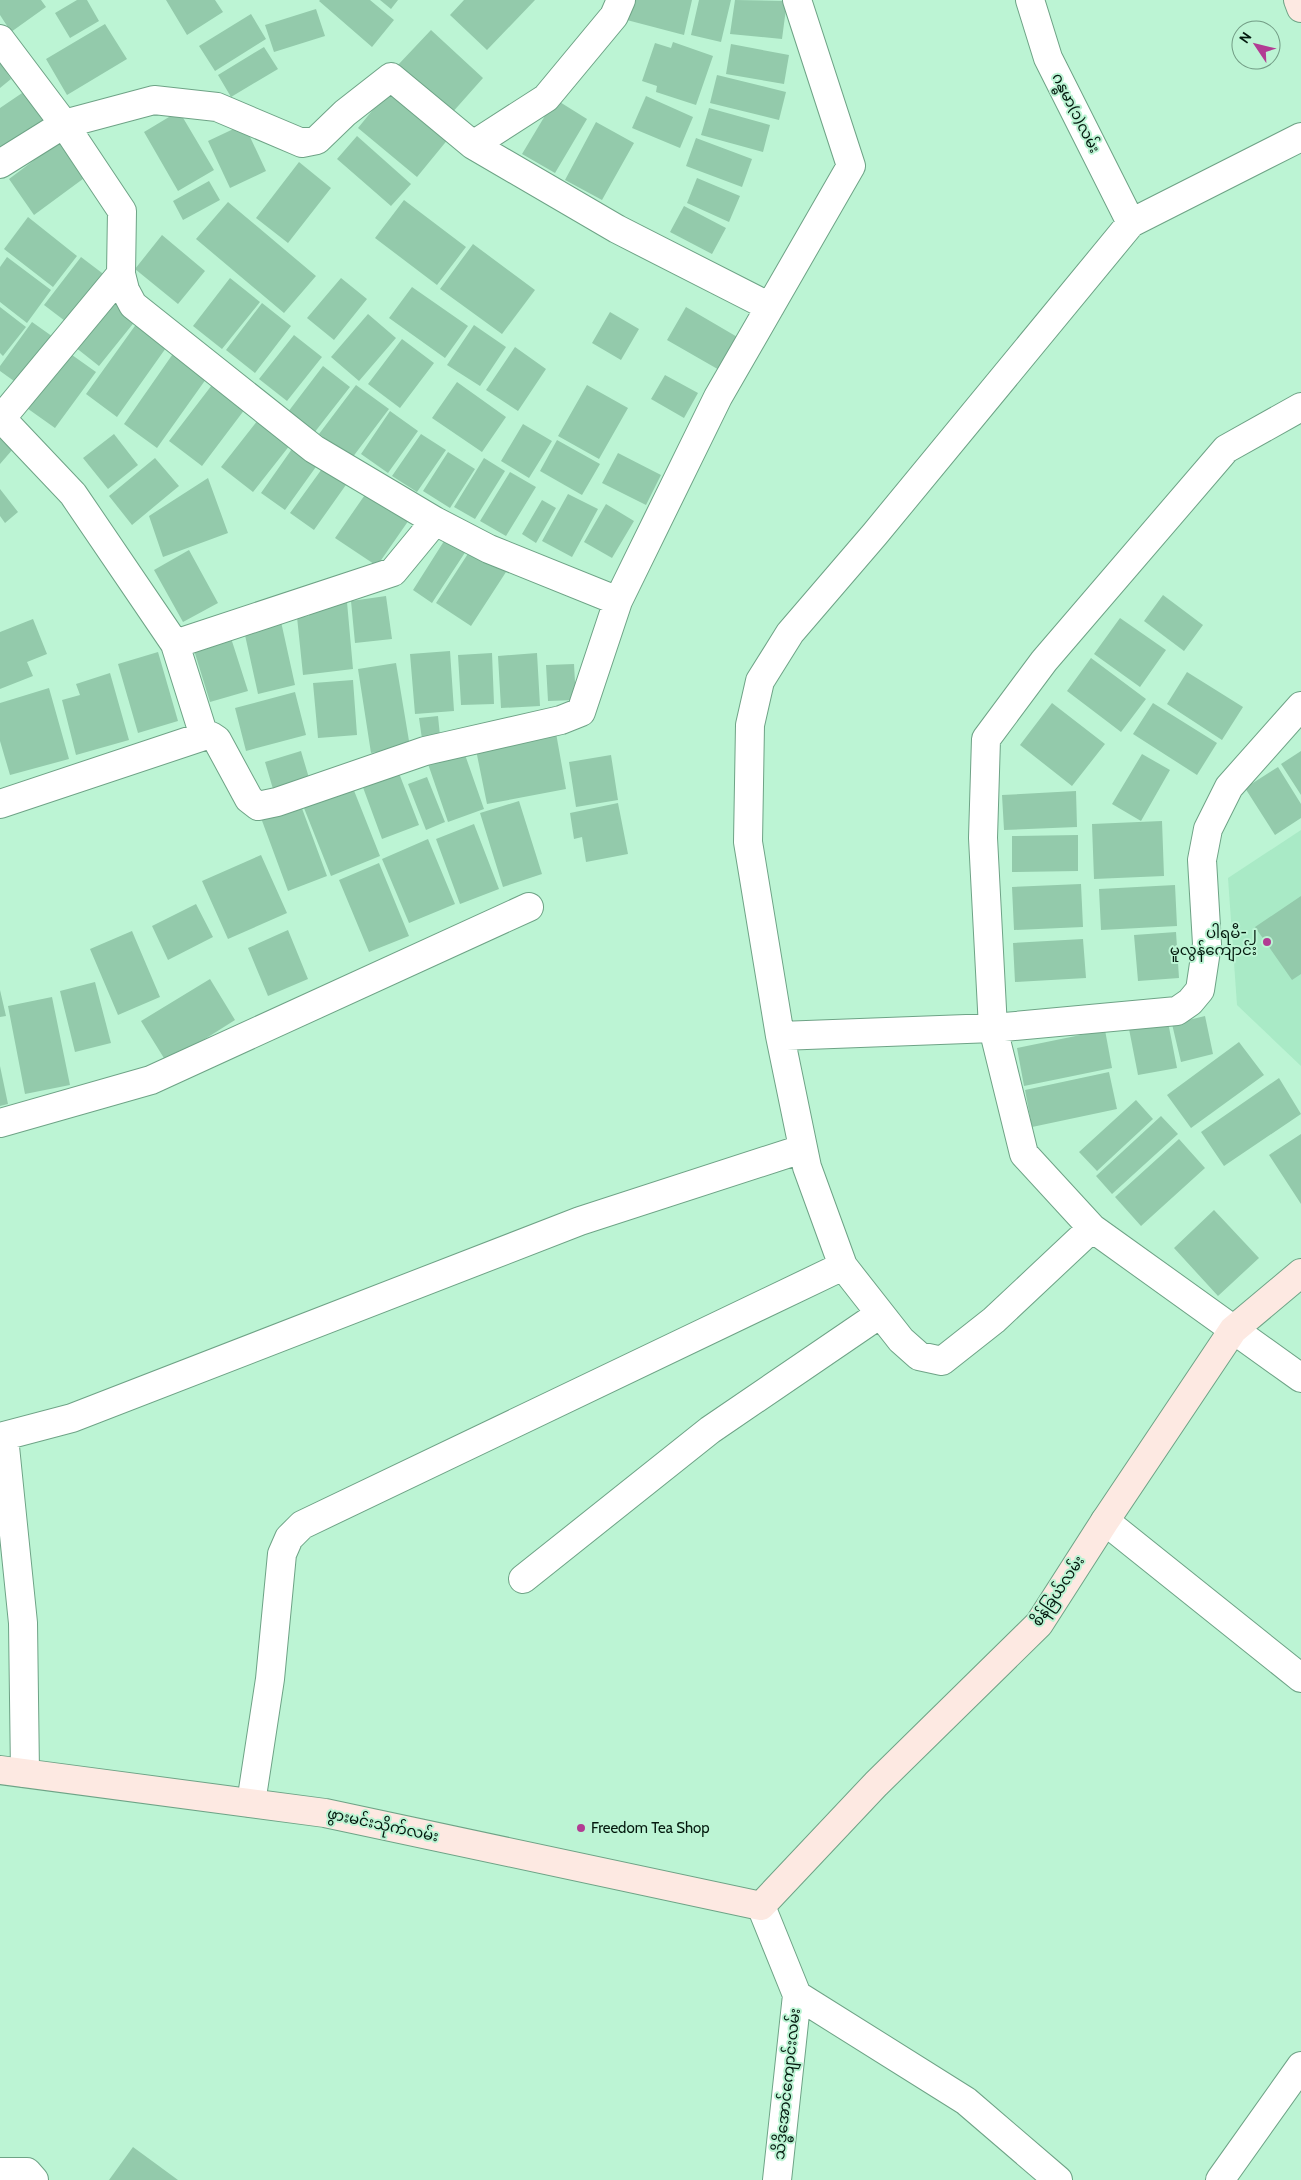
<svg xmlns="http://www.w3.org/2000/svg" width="1301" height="2180" font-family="Cabin,'Noto Sans Myanmar',sans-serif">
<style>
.built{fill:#a9eac6}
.building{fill:#93caab}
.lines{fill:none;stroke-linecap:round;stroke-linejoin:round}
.street-casing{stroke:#6ea386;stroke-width:30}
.secondary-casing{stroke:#6ea386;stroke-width:30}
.street{stroke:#fff;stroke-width:28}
.secondary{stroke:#fde9e2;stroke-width:28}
.poi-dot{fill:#b23c93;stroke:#bcf4d4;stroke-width:2}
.labels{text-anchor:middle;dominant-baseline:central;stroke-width:4;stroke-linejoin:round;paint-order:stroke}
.street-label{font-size:15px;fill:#03190e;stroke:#bcf4d4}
.poi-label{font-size:15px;fill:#03190e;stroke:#bcf4d4;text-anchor:end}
</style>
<rect width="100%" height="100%" fill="#bcf4d4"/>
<path class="built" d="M1301,830V1066L1237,1005L1228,878Z"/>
<path class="building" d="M0,0H41L46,7L11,32L0,15Z
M77,0H87L99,21L70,38L55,13Z
M166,0H215L223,12L187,35Z
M320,0H370L394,20L372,47L319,1Z
M380,0H398L391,9Z
M464,0H535L487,50L450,15Z
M628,0H692L684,35L623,19Z
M699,0H731L721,42L691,35Z
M735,0L787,1L782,39L730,34Z
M316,9L325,36L274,52L265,25Z
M251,14L266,39L215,71L199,46Z
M105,24L127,59L67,95L46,59Z
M431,30L483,78L451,114L397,66Z
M673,42L713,56L696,105L656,92L657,86L642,81L655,43L671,48Z
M731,44L789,55L784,84L726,74Z
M264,47L278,69L231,97L218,75Z
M0,63L11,79L0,88Z
M717,75L786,92L779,120L710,103Z
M28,89L51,124L0,159V108Z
M389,90L449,138L417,177L358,128Z
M646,96L693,117L680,148L632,128Z
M555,99L587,119L555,173L522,154Z
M709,108L770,125L763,152L701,135Z
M179,111L214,170L178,191L144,132Z
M596,122L634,143L602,200L565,180Z
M244,124L266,171L230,188L208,141Z
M357,136L411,184L391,206L337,159Z
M65,137L91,173L34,215L9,179Z
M696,138L752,159L742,187L686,166Z
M299,162L331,188L288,243L256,218Z
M697,178L740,196L729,222L687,203Z
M209,181L220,200L183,220L173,201Z
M404,200L466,247L437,285L375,238Z
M228,202L316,276L284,313L196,239Z
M684,206L726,228L712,254L670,232Z
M28,217L77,256L53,287L4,249Z
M162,235L205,271L178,304L135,269Z
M473,244L535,290L502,334L440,289Z
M7,257L51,290L27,323L0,302V267Z
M81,257L106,276L69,324L44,305Z
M230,278L260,302L222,349L193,326Z
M341,278L367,299L334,340L307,318Z
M412,287L468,326L445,358L389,318Z
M107,297L136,320L99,366L70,343Z
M262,303L291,326L255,373L226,350Z
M0,307L26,327L3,356L0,353Z
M686,307L739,338L721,371L667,340Z
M610,312L639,329L621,360L592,343Z
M368,314L396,338L359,381L331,357Z
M32,322L56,339L21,386L0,371V366Z
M137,323L168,345L117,417L86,394Z
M474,325L506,347L480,386L447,365Z
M294,335L322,357L287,401L259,379Z
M402,339L434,363L400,408L368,384Z
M515,347L546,369L518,411L486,390Z
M177,348L211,372L157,448L124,424Z
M65,350L96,372L55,428L24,406Z
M323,366L350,387L314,433L288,412Z
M665,375L698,393L684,418L651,399Z
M215,381L248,405L202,466L169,441Z
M457,382L506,417L482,452L432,418Z
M356,385L389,409L352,458L319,434Z
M587,385L628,408L599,459L558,436Z
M390,411L418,431L388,473L361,454Z
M258,420L290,445L253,492L221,467Z
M523,424L552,441L529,478L501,461Z
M114,434L138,465L108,489L83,458Z
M421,434L446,450L417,492L392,476Z
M0,437L13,449L0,464Z
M557,440L600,464L582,495L540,471Z
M294,446L318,464L285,510L261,493Z
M448,452L475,469L450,508L423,491Z
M618,453L661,475L646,505L602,483Z
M155,458L179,486L132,525L109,496Z
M484,458L505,471L475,519L454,507Z
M324,466L348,482L314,530L290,513Z
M510,472L536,487L506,536L480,521Z
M208,478L228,533L163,557L149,516Z
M0,489L18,512L5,523L0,516Z
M369,489L411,517L377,566L335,538Z
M568,494L598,509L572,557L542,541Z
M542,500L556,508L536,543L522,534Z
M606,504L634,521L612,558L584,542Z
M446,538L466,551L432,603L413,590Z
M471,549L506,572L471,626L436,603Z
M189,550L218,603L183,622L154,570Z
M1163,595L1203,625L1184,651L1144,621Z
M386,596L392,639L355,643L351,601Z
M347,602L353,669L303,675L297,617L309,616L308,607Z
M280,617L295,685L258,694L243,626Z
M1120,618L1166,650L1140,687L1094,654Z
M33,619L47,654L27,662L33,676L0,689V632Z
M230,635L248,691L210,702L193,647Z
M450,651L454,711L415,714L410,654Z
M158,652L178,721L138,733L118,664Z
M492,653L494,704L461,705L458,655Z
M537,653L540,706L501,708L498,656Z
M1091,658L1146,699L1121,732L1067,691Z
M396,663L410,747L371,753L358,669Z
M574,664L576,700L548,701L546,665Z
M1187,672L1243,707L1222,740L1167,704Z
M110,673L129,740L76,755L62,700L80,695L76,684Z
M353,680L357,735L318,738L313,683Z
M49,688L69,759L10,775L0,741V703Z
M295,692L306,735L246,751L235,708Z
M1052,703L1105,744L1072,786L1020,745Z
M1153,703L1217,743L1197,775L1133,734Z
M438,716L440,736L422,739L419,718Z
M556,733L566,789L487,804L476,750Z
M463,749L484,809L448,822L427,761Z
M301,751L309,778L273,789L265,762Z
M1301,751V795L1281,764Z
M1142,754L1170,770L1141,821L1112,804Z
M611,755L618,800L576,807L569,762Z
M1278,767L1301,804V818L1275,835L1245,788Z
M397,768L419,825L382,839L361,782Z
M427,777L445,822L426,830L408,784Z
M351,783L380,856L331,876L302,803Z
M1076,791L1077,827L1004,830L1002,795Z
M519,801L542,874L503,887L480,813Z
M300,803L327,876L288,891L261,818Z
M618,803L628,854L586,862L582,837L574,839L570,813Z
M1162,821L1164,876L1094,879L1092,824Z
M474,824L499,889L460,904L436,839Z
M1078,835V871L1012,872V836Z
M428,839L455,904L409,923L382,859Z
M261,855L287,913L228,939L202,881Z
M379,863L409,936L369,952L339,880Z
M1081,884L1083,927L1014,930L1012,887Z
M1175,885L1177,926L1101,930L1099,889Z
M1301,896V974L1292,980L1255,927Z
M196,904L213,937L168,960L152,926Z
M288,930L308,979L268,996L248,948Z
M132,931L160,997L118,1015L90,949Z
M1176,932L1179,978L1138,981L1134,935Z
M1083,939L1086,978L1015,982L1013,943Z
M210,979L235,1020L167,1063L141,1021Z
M95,982L111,1043L75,1052L60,991Z
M0,990L6,1016L0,1017Z
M52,997L70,1085L25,1094L8,1006Z
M1205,1016L1213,1054L1181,1062L1172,1024Z
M1168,1022L1177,1068L1138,1075L1129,1029Z
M1105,1030L1112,1068L1024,1086L1017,1048Z
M1239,1042L1264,1075L1191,1128L1167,1095Z
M0,1066L8,1104L0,1106Z
M1109,1072L1117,1109L1032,1127L1025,1090Z
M1279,1078L1301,1114L1224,1166L1201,1132Z
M1136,1100L1153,1119L1097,1171L1079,1152Z
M1161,1116L1178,1134L1112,1194L1096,1176Z
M1301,1134V1204L1269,1155Z
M1179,1139L1205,1168L1141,1226L1115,1197Z
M1214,1210L1259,1258L1218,1296L1174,1248Z
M133,2147L178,2180H109Z"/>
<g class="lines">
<g class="street-casing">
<path id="street" d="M1030,0L1048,58L1131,223
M0,39L64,124L122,211L121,274L125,290L133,305L314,449L435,521L489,549L618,601
M473,145L617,229L770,307
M0,164L64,124L154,100L217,107L302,143L317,140L345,113L391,77L473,145L546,98L614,16L621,0
M1301,407L1226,449L1044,661L986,739L983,838L993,1028L1024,1154L1092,1228L1301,1378
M2,419L73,494L175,644
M0,420L121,274
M204,736L175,644L393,572L435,521
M0,804L204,736H211L217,740L249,799L258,806L277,802L425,751L561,720L581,712L618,601L718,397L851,166L797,0
M780,1036L993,1028L1177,1011L1190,1002L1200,990L1207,944L1202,860L1208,829L1229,787L1301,706
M0,1123L151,1080L529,907
M1092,1228L994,1320L942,1361L919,1356L901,1340L843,1266L807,1167L780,1036L748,842L750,725L760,681L790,633L875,534L1131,223L1301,137
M0,1437L72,1418L580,1221L802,1149
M4,1437L23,1623L25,1773
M1105,1521L1301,1678
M523,1579L710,1430L880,1314
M251,1803L270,1679L282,1554L289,1538L302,1525L843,1266
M761,1906L797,1995L777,2180
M797,1995L966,2101L1058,2180
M0,2172H27L34,2180
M1220,2180L1301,2066"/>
</g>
<g class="secondary-casing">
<path id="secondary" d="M1298,0L1301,8
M0,1770L325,1813L761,1906L876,1784L1039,1624L1105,1521L1233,1330L1301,1273"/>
</g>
<use href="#street" class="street"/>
<use href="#secondary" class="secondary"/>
</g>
<g class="poi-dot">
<circle cx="1267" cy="942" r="5"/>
<circle cx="581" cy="1828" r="5"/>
</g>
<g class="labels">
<g class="street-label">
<text transform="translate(1076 113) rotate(63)">ဂန္ဓမာ(၁)လမ်း</text>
<text transform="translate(1058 1591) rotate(-56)">စိန်ခြယ်လမ်း</text>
<text transform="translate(383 1825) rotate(12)">ဖွားမင်းသိုက်လမ်း</text>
<text transform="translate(787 2084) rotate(-84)">သိဒ္ဓိအောင်ကျောင်းလမ်း</text>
</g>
<g class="poi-label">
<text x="1257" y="933">ပါရမီ-၂<tspan x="1257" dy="17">မူလွန်ကျောင်း</tspan></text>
<text x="591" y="1828" text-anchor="start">Freedom Tea Shop</text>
</g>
</g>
<g transform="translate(1256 45) rotate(305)"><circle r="24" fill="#bcf4d4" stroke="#729c85"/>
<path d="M0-4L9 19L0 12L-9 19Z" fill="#b23c93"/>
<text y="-8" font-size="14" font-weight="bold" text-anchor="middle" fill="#03190e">N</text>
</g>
</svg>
